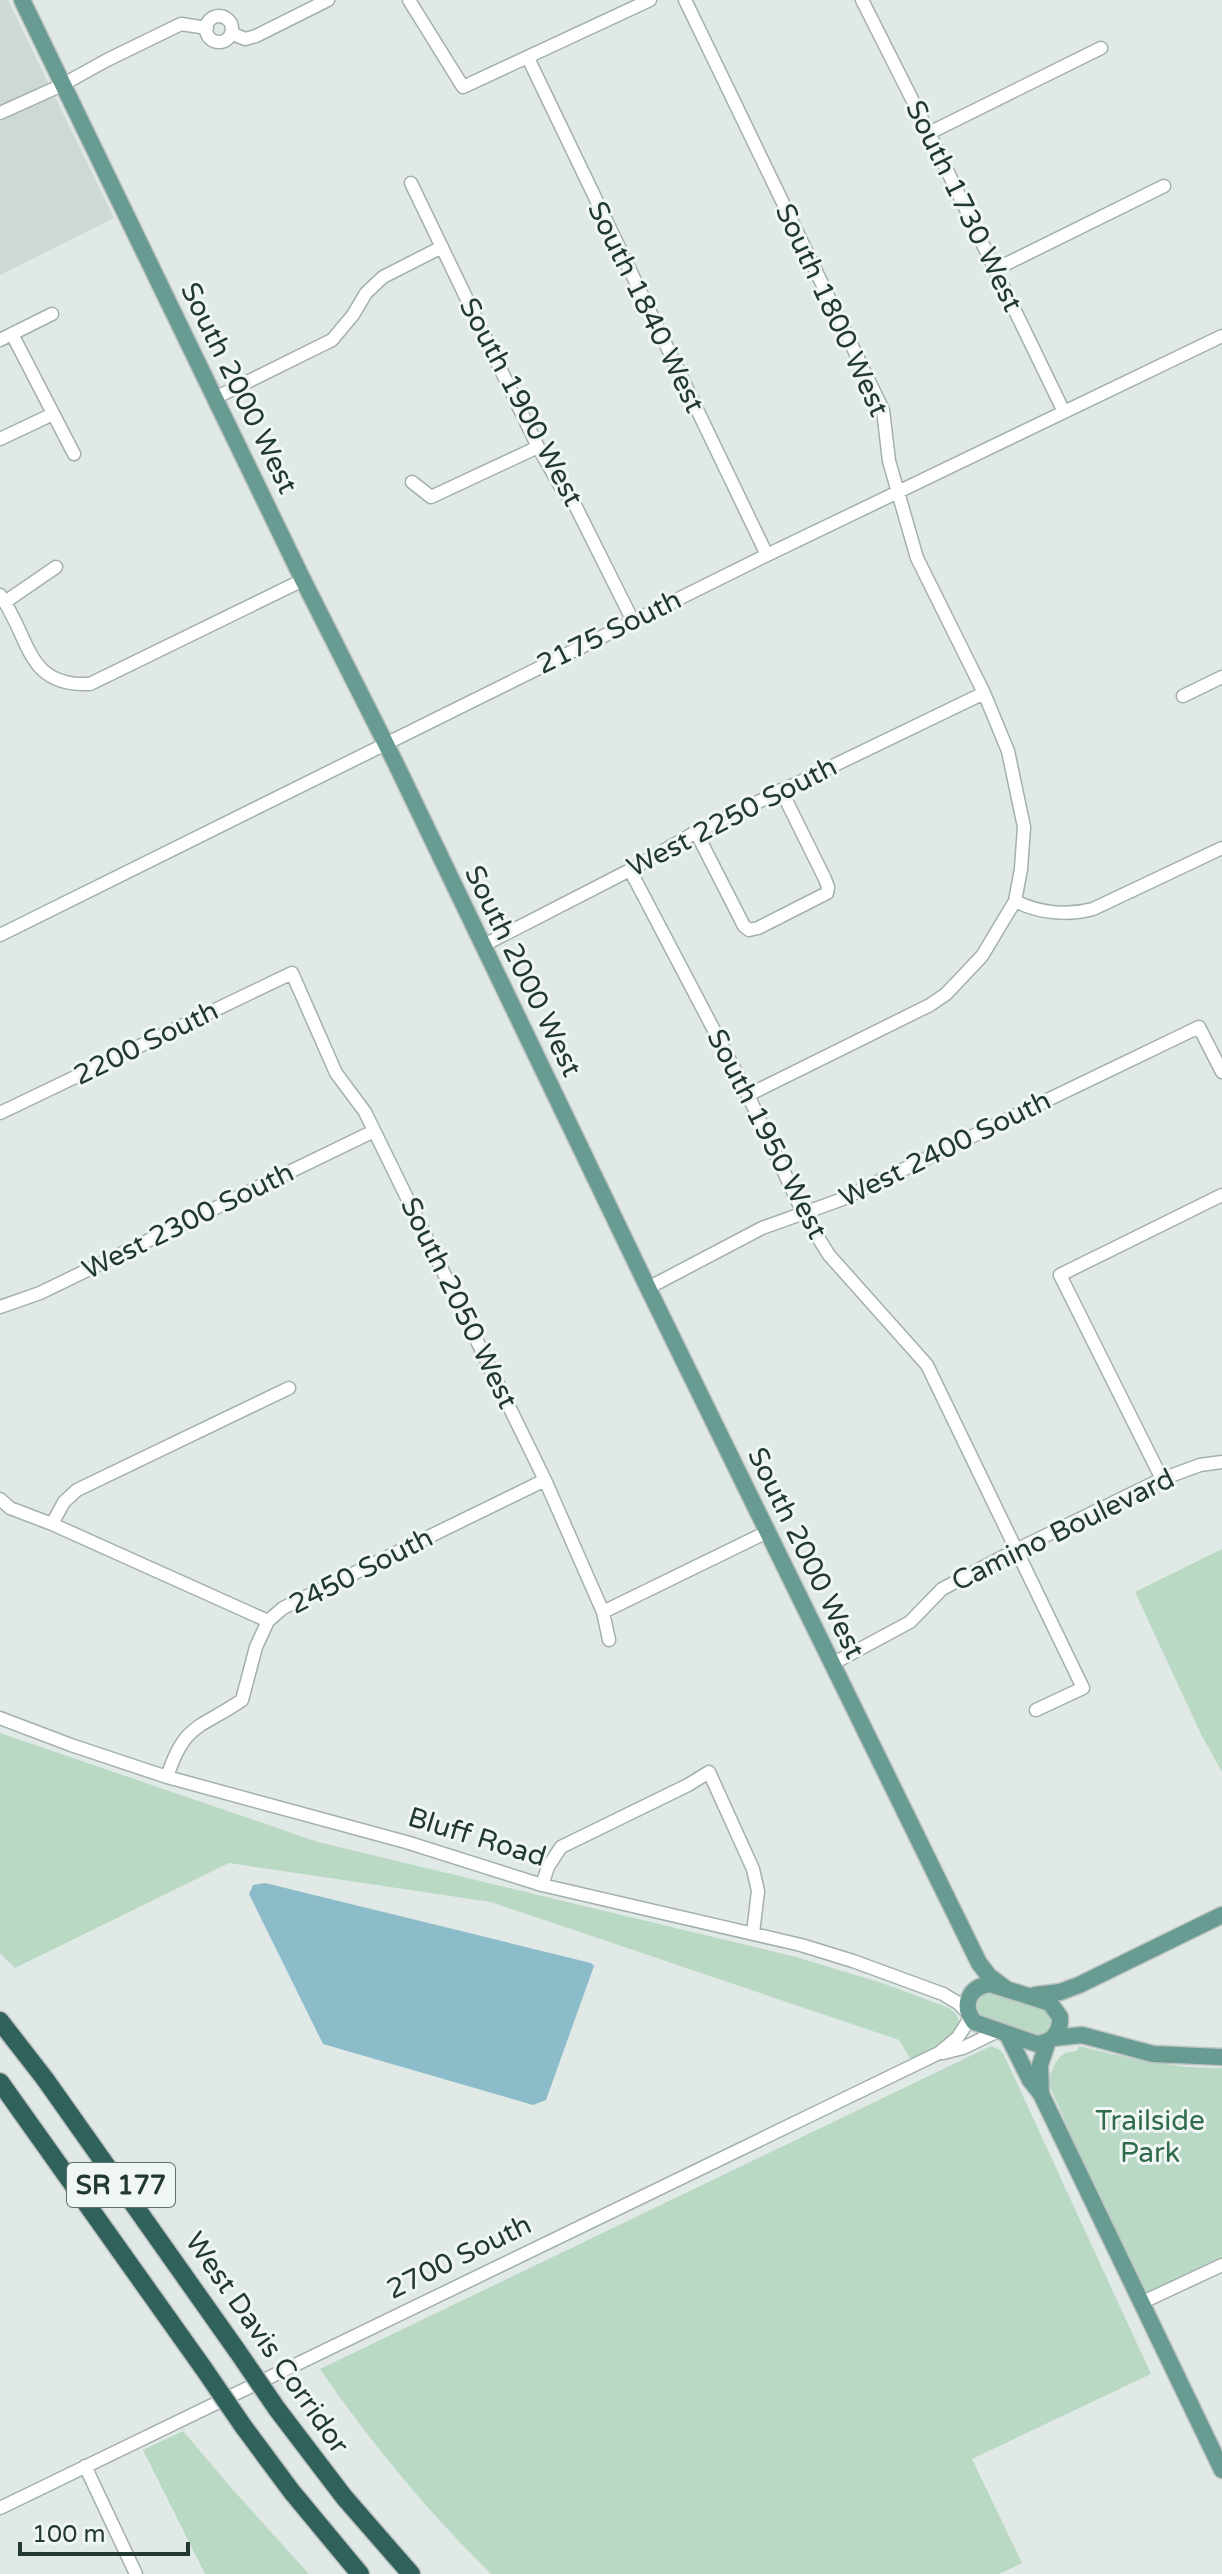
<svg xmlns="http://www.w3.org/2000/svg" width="1222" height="2574" font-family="'Varela Round',sans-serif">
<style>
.built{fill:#ced9d5}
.green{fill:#bad9c4}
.water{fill:#8cbcca}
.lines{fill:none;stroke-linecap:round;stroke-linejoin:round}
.minor-casing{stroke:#a3b0ad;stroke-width:15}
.major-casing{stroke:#bdc3c2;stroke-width:19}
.highway-casing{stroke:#bdc3c2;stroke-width:21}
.minor{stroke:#fff;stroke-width:12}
.major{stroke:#689b91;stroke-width:16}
.highway{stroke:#31615b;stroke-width:18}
.highway-bridge-casing{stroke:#bdc3c2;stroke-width:21;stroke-linecap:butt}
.highway-bridge{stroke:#31615b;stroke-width:18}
.labels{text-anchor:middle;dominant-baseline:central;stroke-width:6;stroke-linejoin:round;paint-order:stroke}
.shield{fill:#f0f6f3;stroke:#60716d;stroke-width:2}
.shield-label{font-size:26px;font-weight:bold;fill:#223833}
.street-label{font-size:28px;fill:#223833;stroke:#f0f6f3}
.park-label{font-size:28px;fill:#306b4b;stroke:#f0f6f3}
</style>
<rect width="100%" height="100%" fill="#e0e9e6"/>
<path class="built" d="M0,0H8L114,218L0,275Z"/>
<path class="green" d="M1222,1549V1772L1201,1734L1135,1592Z
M0,1733L318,1842L796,1957L885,1984L949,2008L956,2014L960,2024L950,2038L911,2060L899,2040L491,1902L229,1863L15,1968L0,1953Z
M989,1992L1044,2008L1052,2018C1052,2028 1049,2033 1039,2036L979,2017C973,2005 976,1996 989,1992Z
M991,2046L1000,2050L1004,2055L1151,2374L972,2459L1022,2563L999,2574H491C427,2511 371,2443 320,2369Z
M1079,2046C1127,2058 1173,2069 1222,2068V2265L1143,2302L1048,2082C1054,2065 1057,2051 1077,2051Z
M183,2431L234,2491L309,2574H205L143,2450Z"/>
<path class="water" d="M265,1883L591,1963L594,1966L546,2100L533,2105L323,2044L249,1894L253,1885Z"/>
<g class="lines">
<g class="minor-casing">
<path id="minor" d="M409,0L463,87L650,0
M685,0L883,410L889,461L917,558L984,693L1008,751L1024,827L1021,869L1015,901L982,956L946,994L930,1005L748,1095
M862,0L929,133L1064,412
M206 29a13 13 0 1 1 26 0a13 13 0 1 1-26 0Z
M231,33L245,39L256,36L328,0
M528,58L767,555
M0,113L62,85L107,60L181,24L207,28
M929,133L1101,48
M411,183L538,447L562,489L575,505L633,621
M994,270L1164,186
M12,334L74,454
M0,340L52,314
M215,398L332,340L353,315L366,293L383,277L442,247
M0,439L53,414
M412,482L431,497L538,447
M0,595C31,638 25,687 90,684L303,580
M5,602L56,567
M1183,696L1222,677
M696,832L744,926L749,930L758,928L827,893L828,887L825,879L781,790
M630,870L748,1095L804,1215L829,1255L927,1365L1083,1688L1036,1710
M1015,901C1039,913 1067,916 1093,909L1222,848
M0,935L767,555L1222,336
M482,946L630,870L696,832L984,693
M0,1113L292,973L336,1073L365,1112L545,1480L603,1612L609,1640
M648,1288L762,1228L840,1200L1199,1027L1222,1072
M0,1307L40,1293L374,1131
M1162,1479L1060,1275L1222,1195
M0,1499L10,1508L52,1524L268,1621
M52,1524L64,1502L77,1490L289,1388
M603,1612L767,1532
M832,1664L910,1622L942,1589L1016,1550L1162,1479L1200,1465L1222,1462
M0,1718L71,1745L167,1777L406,1842L542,1885L801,1945L853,1961L943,1994L958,2003L968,2013
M167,1777C185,1722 200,1729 242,1700L256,1647L268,1621L283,1608L545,1480
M542,1885L548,1867L561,1847L688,1785L709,1772L753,1869L758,1891L753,1933
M943,2053L963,2048L998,2031
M1143,2302L1222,2265
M85,2466L136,2574
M0,2508L939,2053L958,2037L970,2018"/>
</g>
<g class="major-casing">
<path id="major" d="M22,0L303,580L394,760L648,1288L979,1963L989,1976L1005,1988
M990,1984L1050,2003L1060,2017C1061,2032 1053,2042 1037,2044L974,2022C961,2005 969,1987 990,1984Z
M1035,1995L1060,1992L1079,1985L1222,1915
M1007,2034L1030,2080L1041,2094L1222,2470
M1053,2038L1082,2035L1153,2054L1222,2057
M1041,2094L1040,2065L1048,2041"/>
</g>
<g class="highway-casing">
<path id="highway" d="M0,2021L45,2079L238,2352
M0,2082L204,2369
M277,2409L344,2497L411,2574
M243,2426L292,2492L360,2574"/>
</g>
<use href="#minor" class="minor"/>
<use href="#major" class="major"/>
<use href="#highway" class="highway"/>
<g class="highway-bridge-casing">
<path id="highway-bridge" d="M238,2352L277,2409
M204,2369L243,2426"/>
</g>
<use href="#highway-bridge" class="highway-bridge"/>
</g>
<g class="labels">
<rect class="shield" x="67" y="2163" width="108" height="44" rx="6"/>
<g class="shield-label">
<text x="121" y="2185">SR 177</text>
</g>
<g class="street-label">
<text transform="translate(964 206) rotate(64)">South 1730 West</text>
<text transform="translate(646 307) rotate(64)">South 1840 West</text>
<text transform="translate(832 310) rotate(65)">South 1800 West</text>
<text transform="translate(239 388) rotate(64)">South 2000 West</text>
<text transform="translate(521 402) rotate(62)">South 1900 West</text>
<text transform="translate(609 632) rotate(-26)">2175 South</text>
<text transform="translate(732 817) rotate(-27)">West 2250 South</text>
<text transform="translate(523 971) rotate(64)">South 2000 West</text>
<text transform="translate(146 1043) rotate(-26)">2200 South</text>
<text transform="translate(767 1134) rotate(63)">South 1950 West</text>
<text transform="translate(945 1149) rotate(-26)">West 2400 South</text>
<text transform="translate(188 1221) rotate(-26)">West 2300 South</text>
<text transform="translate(459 1303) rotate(64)">South 2050 West</text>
<text transform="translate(1063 1530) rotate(-26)">Camino Boulevard</text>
<text transform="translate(806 1553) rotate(64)">South 2000 West</text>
<text transform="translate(361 1571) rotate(-27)">2450 South</text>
<text transform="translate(477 1837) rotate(17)">Bluff Road</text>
<text transform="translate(459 2257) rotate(-26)">2700 South</text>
<text transform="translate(267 2343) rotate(55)">West Davis Corridor</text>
</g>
<g class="park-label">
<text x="1150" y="2121">Trailside<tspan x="1150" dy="32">Park</tspan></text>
</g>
</g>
<path d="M20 2542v12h168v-12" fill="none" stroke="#223833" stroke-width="4"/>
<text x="32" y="2542" font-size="24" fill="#223833" stroke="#f0f6f3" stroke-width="6" paint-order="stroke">100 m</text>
</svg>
